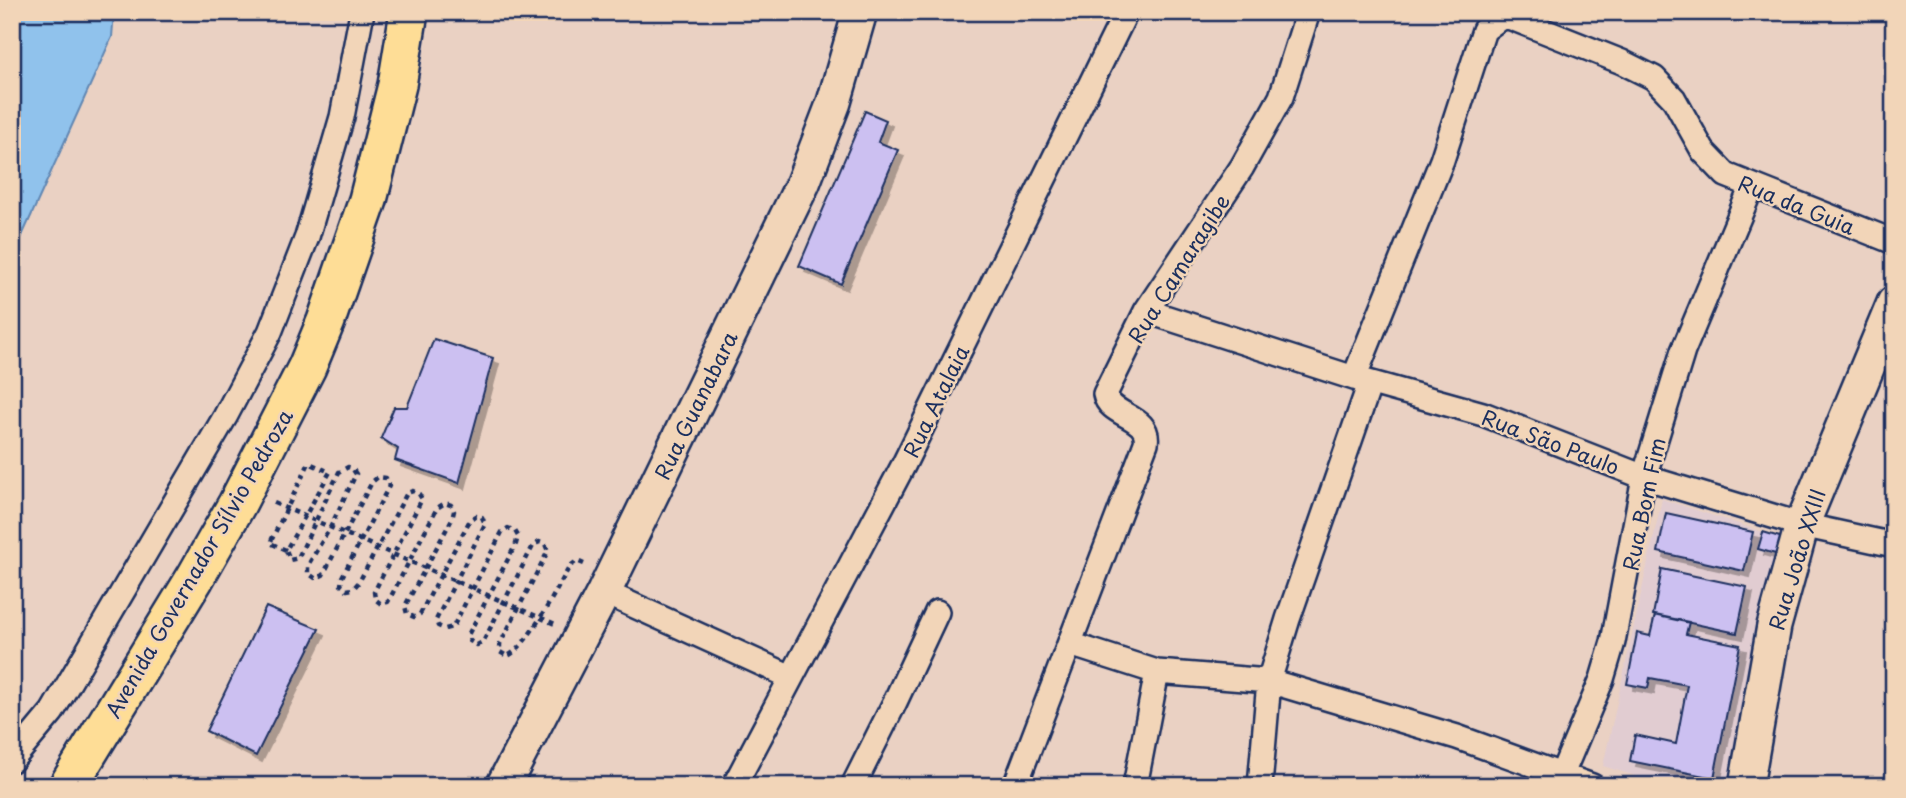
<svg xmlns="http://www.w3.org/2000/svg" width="1906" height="798" font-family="'Playpen Sans',sans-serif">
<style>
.built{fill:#e1ccd1}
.water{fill:#90c2ec;stroke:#6187b3;stroke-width:2}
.building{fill:#ccc0f1;stroke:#1b2f5e;stroke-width:2;filter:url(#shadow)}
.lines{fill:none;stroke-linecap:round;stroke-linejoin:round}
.street-casing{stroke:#1b2f5e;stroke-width:28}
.secondary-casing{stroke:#1b2f5e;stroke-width:38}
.primary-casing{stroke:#1b2f5e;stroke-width:42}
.path{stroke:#1b2f5e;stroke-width:4.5;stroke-dasharray:5 5;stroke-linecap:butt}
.street{stroke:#f2d5b8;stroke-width:23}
.secondary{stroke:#f2d5b8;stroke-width:33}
.primary{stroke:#fedd96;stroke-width:37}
.labels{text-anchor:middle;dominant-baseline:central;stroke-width:5;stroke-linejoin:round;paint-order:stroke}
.street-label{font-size:21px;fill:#1b2f5e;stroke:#f2d5b8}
</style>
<defs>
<filter id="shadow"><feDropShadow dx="6" dy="6" stdDeviation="0" flood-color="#0004"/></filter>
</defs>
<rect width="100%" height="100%" fill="#ead1c3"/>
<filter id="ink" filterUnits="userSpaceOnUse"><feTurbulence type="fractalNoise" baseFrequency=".0143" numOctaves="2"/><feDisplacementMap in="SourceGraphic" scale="14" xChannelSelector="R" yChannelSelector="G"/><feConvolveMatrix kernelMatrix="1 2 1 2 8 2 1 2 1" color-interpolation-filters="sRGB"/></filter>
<g filter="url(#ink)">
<path class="built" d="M1662,499L1763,532L1758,548L1779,555L1732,786H1668L1603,766Z"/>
<path class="water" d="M12,12H114L112,37L12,258Z"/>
<path class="building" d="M865,111L886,120L878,142L898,150L841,284L799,266Z
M434,339L493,358L459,483L395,460L398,449L381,438L394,407H407Z
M1666,513L1753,532L1744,571L1658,552Z
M1763,532L1783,538L1779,555L1758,549Z
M1662,569L1747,587L1737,633L1653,615Z
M266,607L319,629L256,756L206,731Z
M1655,615L1689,622L1686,634L1740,645L1714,778L1630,761L1635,735L1676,744L1687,685L1650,678L1648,688L1627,684L1637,633L1650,636Z"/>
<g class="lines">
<g class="street-casing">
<path id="street" d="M1146,311L1354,378L1483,414L1644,477L1802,525L1894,545
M1354,378L1442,160L1484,30L1500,18L1509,17L1622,62L1654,78L1674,99L1703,151L1726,175L1894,242
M604,592L791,677
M1070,644L1157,672L1269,681L1457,737L1592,786
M12,760L52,712L225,417L270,332L307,237L342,117L362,12
M734,786L903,466L1126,12
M853,786L894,704L937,612
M1015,786L1146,443C1151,415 1109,417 1105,394L1146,311L1242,167L1281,97L1308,12
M1135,786L1157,672
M1260,786L1269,681L1288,619L1370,383
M1557,786L1602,679L1613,642L1644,477L1683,351L1752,186"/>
</g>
<g class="secondary-casing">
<path id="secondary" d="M503,786L604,592L803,183L834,102L860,12
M1746,786L1774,626L1802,525L1894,303"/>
</g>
<g class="primary-casing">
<path id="primary" d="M68,786L195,578L237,504L307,367L326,321L368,200L397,85L409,12"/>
</g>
<path class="path" d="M274,503L555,624
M286,550L270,543L309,463L330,472L286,550L290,560L298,558L339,472L348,467L352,468L356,474L330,528L308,565V573L315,578L323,575L372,482L378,477L386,478L389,486L342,577L341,585L347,590L353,589L359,582L407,493L413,491L419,494L422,499L374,592L375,599L380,603L388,602L437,508L445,503L451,505L454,511L452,519L405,606L407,614L414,617L420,614L470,520L476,516L482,517L485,524L436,620L438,626L445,629L453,627L502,532L508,528L515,531L518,536L516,544L468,635L470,641L477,645L483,642L533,546L539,542L545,544L548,551L500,644V652L507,656C526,650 559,585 570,566L577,561L584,564"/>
<use href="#street" class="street"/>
<use href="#secondary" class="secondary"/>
<use href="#primary" class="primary"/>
</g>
</g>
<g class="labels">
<g class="street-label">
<text transform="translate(1797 204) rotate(22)">Rua da Guia</text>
<text transform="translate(1178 268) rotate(-58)">Rua Camaragibe</text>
<text transform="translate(935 401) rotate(-64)">Rua Atalaia</text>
<text transform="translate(695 405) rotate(-64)">Rua Guanabara</text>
<text transform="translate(1551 441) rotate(21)">Rua São Paulo</text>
<text transform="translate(1643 504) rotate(-78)">Rua Bom Fim</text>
<text transform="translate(1796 559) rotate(-73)">Rua João XXIII</text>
<text transform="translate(198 563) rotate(-60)">Avenida Governador Sílvio Pedroza</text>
</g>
</g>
<rect width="1906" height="798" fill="none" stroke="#f2d5b8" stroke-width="42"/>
<rect x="21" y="21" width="1864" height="756" fill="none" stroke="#1b2f5e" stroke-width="2.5" filter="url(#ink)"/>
</svg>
